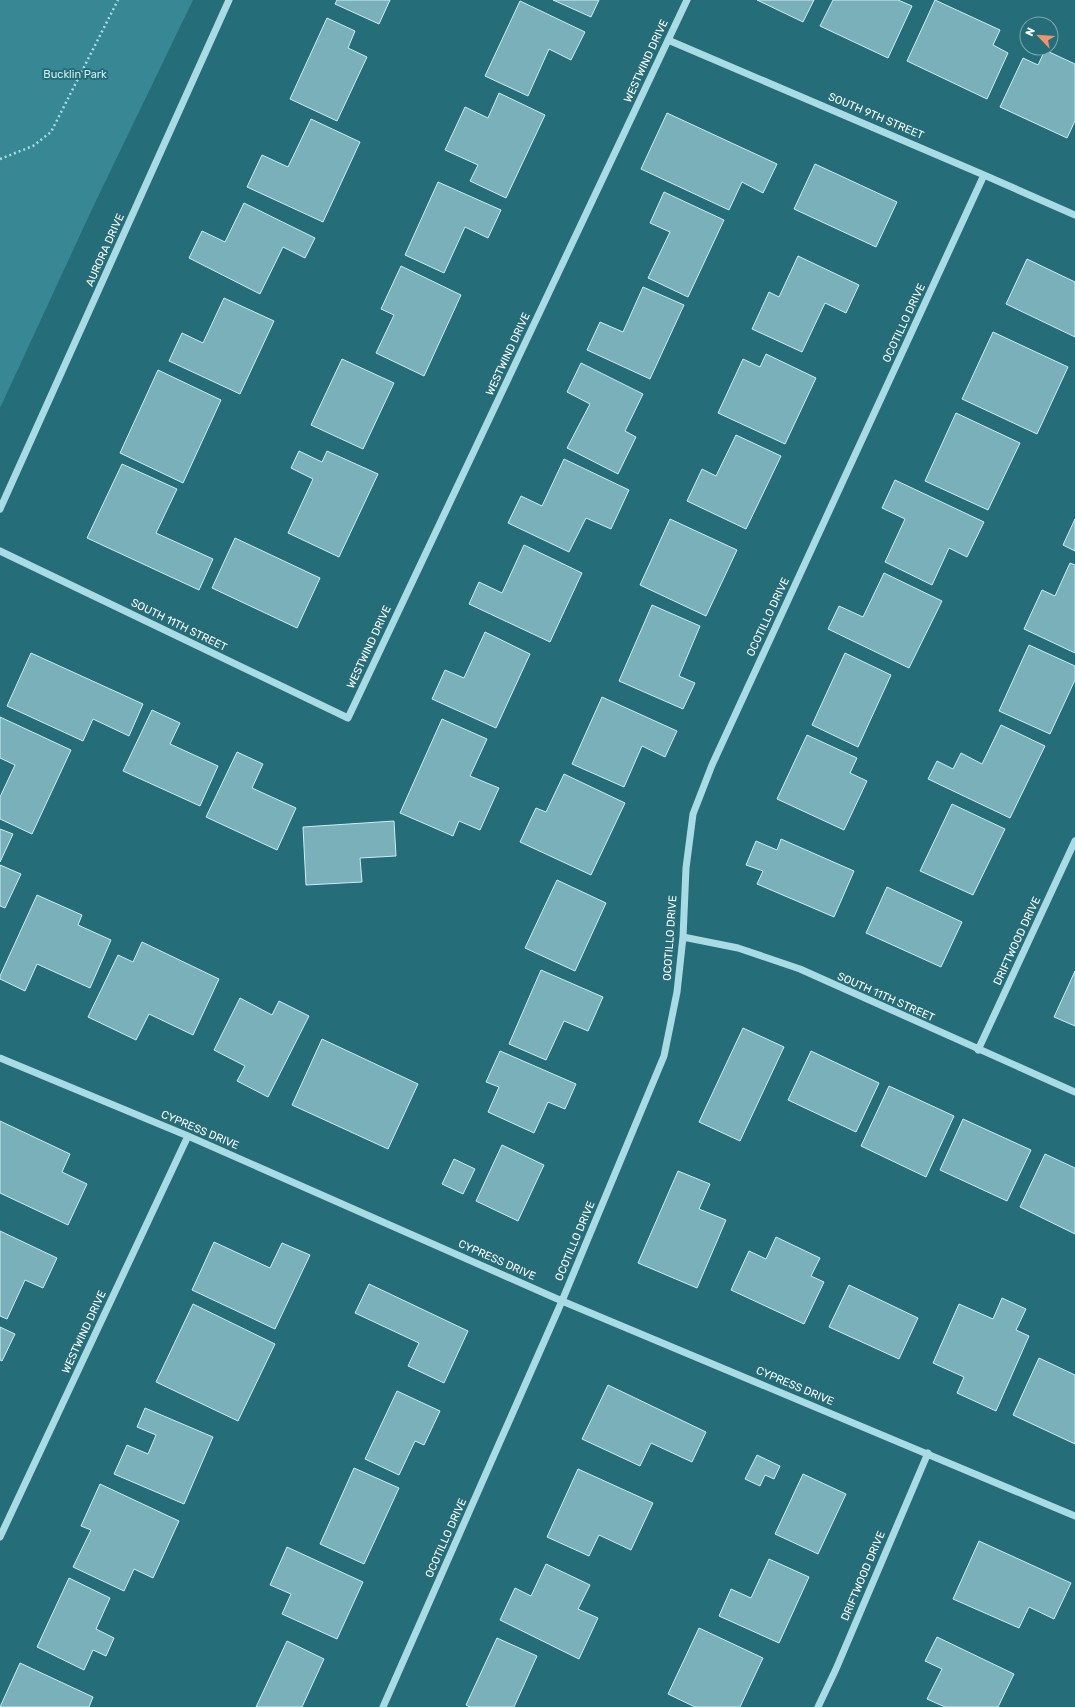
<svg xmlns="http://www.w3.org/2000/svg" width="1075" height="1707" font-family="Rubik,sans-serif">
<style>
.green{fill:#378795}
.building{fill:#7ab0ba;stroke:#cceef3}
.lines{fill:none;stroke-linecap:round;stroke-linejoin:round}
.path{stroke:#a9dbe4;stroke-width:2.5;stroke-dasharray:2 3;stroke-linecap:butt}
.minor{stroke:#a9dbe4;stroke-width:7}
.labels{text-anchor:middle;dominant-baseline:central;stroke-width:4;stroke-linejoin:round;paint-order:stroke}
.street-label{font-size:11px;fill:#fff;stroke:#266d7a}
.park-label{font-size:11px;fill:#cceef3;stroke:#266d7a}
</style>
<rect width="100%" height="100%" fill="#266d7a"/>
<path class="green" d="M0,0H193L93,207L0,408Z"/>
<path class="building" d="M337,0H390L379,24L335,4Z
M553,0H599L591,17Z
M757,0H814L803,22Z
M833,0H898L912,6L888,58L820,26Z
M935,0L1000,30L993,45L1008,53L987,99L907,61Z
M520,1L585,32L571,60L549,49L528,96L485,76Z
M327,18L355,31L348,48L367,57L337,121L290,99Z
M1045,50L1075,64V121L1067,138L1000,107L1023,58L1038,65Z
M499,93L545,115L506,198L470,181L478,165L445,150L465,107L488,118Z
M667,113L777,164L763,193L742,182L729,210L641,169Z
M311,119L360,142L323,222L247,187L262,155L288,167Z
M815,164L897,202L876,247L794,209Z
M438,182L501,210L488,238L465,227L444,273L405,255Z
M664,192L724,220L688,297L648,278L670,232L650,223Z
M244,203L315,238L305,258L283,247L260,294L189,258L202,231L225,242Z
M798,256L859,285L846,313L825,303L802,352L752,329L769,292L779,297Z
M1027,259L1075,282V337L1006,304Z
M401,266L461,295L424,376L376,353L394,315L381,309Z
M643,287L684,305L650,379L587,350L600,322L623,332Z
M224,298L274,321L240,394L169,361L182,333L203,343Z
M993,332L1068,367L1037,434L962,399Z
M766,354L816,378L785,444L718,413L743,359L760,367Z
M342,359L394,383L363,449L311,425Z
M581,363L643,394L625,431L636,437L618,474L567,448L590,404L567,392Z
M158,370L221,400L183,483L120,453Z
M956,413L1020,443L988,510L925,481Z
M736,435L781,456L746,529L687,501L702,469L716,476Z
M299,451L322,462L327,451L378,474L339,557L288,533L313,479L291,468Z
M564,459L629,490L611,529L586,518L569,552L508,523L521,496L542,506Z
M122,464L177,489L156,533L213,559L199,590L87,538Z
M895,480L984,522L967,557L949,548L932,585L885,562L905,519L882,508Z
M670,519L737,550L706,616L640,585Z
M1075,519V551L1063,545Z
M235,538L320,578L297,628L212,588Z
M524,545L582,573L550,642L469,604L479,582L502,593Z
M1070,563L1075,565V653L1024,629L1042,590L1055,596Z
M884,573L942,601L909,668L828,629L839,606L863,617Z
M652,605L700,626L679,676L695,683L683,709L619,681Z
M485,632L530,654L496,728L432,699L445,670L464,678Z
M1029,645L1075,666V680L1050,734L999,711Z
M31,653L143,704L129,736L93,719L83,741L7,706Z
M845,653L891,675L858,747L812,725Z
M602,697L677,731L665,757L642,746L624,787L572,764Z
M152,710L180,723L170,744L218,766L200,806L123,771Z
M0,717L71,750L32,834L0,819V797L15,765L0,758Z
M442,719L487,739L470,776L499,788L480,830L459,821L453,836L400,813Z
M1001,725L1045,746L1010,818L928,779L937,761L953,769L961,753L982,764Z
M807,735L857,758L850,773L867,781L844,830L777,799Z
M237,752L263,764L252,788L296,808L277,850L206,817Z
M564,774L625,803L591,875L520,842L536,808L546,812Z
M952,804L1005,829L973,895L920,871Z
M394,821L396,856L360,858L362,882L306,885L303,827Z
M0,829L13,834L0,862Z
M781,839L854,871L834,917L757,884L763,871L746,865L756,841L777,850Z
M0,865L21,874L5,908L0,906Z
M557,880L606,903L575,971L525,948Z
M887,887L962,922L941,967L866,933Z
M37,895L82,915L78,925L111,940L90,988L37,964L25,991L0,979V976Z
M142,942L219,979L193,1035L149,1014L136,1040L88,1017L118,955L133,962Z
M541,970L603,997L588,1031L564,1021L546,1060L509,1044Z
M1075,971V1026L1054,1017Z
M240,998L272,1015L279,1001L309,1016L268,1097L237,1081L245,1066L214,1050Z
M743,1028L784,1047L740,1141L699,1122Z
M322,1039L418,1084L388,1149L292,1105Z
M500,1051L576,1084L565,1109L548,1102L534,1133L488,1112L499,1087L486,1082Z
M811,1051L879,1083L856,1132L788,1100Z
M889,1086L954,1116L926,1177L861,1146Z
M963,1119L1031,1150L1007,1201L940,1170Z
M0,1121L70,1154L62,1172L87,1184L68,1225L0,1193Z
M502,1145L544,1165L518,1221L476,1201Z
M1045,1154L1075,1168V1234L1020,1207Z
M454,1159L475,1169L463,1194L442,1184Z
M678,1171L710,1184L699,1209L726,1220L697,1288L638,1263Z
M0,1231L57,1258L43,1288L25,1280L7,1319L0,1316Z
M776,1237L820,1258L811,1276L824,1282L804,1324L731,1290L749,1251L766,1259Z
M214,1242L270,1268L282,1243L310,1255L275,1329L192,1290Z
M369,1284L468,1331L444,1383L408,1366L419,1343L355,1313Z
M849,1285L918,1318L899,1359L829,1327Z
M1002,1298L1026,1309L1016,1330L1029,1336L996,1411L957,1393L964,1377L933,1363L959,1304L993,1319Z
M193,1304L275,1344L238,1421L156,1382Z
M0,1327L15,1334L2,1361L0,1360Z
M1039,1358L1075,1375V1444L1013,1415Z
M608,1385L706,1432L692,1462L651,1443L640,1466L582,1439Z
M397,1391L440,1411L424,1445L415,1441L399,1475L365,1459Z
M145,1408L213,1437L184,1504L114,1474L127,1445L148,1454L156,1435L137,1427Z
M757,1455L780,1466L774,1479L765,1475L760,1486L745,1479Z
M354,1468L399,1488L364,1564L320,1544Z
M578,1469L653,1503L631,1550L599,1535L589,1556L547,1537Z
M803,1474L846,1494L818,1554L775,1534Z
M100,1484L179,1521L153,1578L134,1569L124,1591L73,1567L91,1530L81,1526Z
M979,1541L1071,1583L1054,1619L1029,1607L1019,1628L953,1599Z
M287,1547L363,1582L337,1639L282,1614L291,1594L270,1585Z
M769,1559L809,1577L779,1643L719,1616L731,1589L751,1598Z
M546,1564L590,1585L578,1609L598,1618L579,1659L500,1620L515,1588L531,1596Z
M69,1578L110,1598L96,1629L114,1638L106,1656L93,1650L84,1670L37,1647Z
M699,1628L763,1658L740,1707H695L668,1694Z
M937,1637L1014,1674L998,1707H945L927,1699L942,1669L925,1661Z
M497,1638L537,1656L514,1707H470L466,1705Z
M287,1641L324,1659L302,1707H256Z
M20,1663L93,1697L89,1707H0Z"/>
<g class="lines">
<path class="path" d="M0,159L33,146L51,132L118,0"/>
<path class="minor" d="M668,40L984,175L1075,215
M0,509L229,0
M0,551L348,718L687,0
M683,937L738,948L800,969L1075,1092
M978,1050L1075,841
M0,1058L188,1136L562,1301L1075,1516
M0,1537L188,1136
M383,1707L562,1301L664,1056L677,992L683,937L686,868L693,814L712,765L984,175
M818,1707L836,1669L928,1453"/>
</g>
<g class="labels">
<g class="street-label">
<text transform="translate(646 61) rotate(-65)">WESTWIND DRIVE</text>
<text transform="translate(876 116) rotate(23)">SOUTH 9TH STREET</text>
<text transform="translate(105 250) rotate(-66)">AURORA DRIVE</text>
<text transform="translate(904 323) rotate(-65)">OCOTILLO DRIVE</text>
<text transform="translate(508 354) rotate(-65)">WESTWIND DRIVE</text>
<text transform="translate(768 617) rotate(-65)">OCOTILLO DRIVE</text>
<text transform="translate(179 625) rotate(26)">SOUTH 11TH STREET</text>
<text transform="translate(369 647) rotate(-65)">WESTWIND DRIVE</text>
<text transform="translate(670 938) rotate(-86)">OCOTILLO DRIVE</text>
<text transform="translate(1017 941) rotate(-65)">DRIFTWOOD DRIVE</text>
<text transform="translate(886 997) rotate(24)">SOUTH 11TH STREET</text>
<text transform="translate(200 1130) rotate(23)">CYPRESS DRIVE</text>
<text transform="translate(575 1241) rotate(-67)">OCOTILLO DRIVE</text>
<text transform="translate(497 1260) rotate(24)">CYPRESS DRIVE</text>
<text transform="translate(84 1332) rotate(-65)">WESTWIND DRIVE</text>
<text transform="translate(795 1386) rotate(23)">CYPRESS DRIVE</text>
<text transform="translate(446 1538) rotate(-66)">OCOTILLO DRIVE</text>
<text transform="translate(863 1576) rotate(-67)">DRIFTWOOD DRIVE</text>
</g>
<g class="park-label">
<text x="75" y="74">Bucklin Park</text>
</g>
</g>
<g transform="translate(1039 36) rotate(295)"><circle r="19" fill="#266d7a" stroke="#7da7af"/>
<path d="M0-3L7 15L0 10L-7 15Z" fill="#ec956f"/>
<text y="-6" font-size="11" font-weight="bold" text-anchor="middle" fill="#ffffff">N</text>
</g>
</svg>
